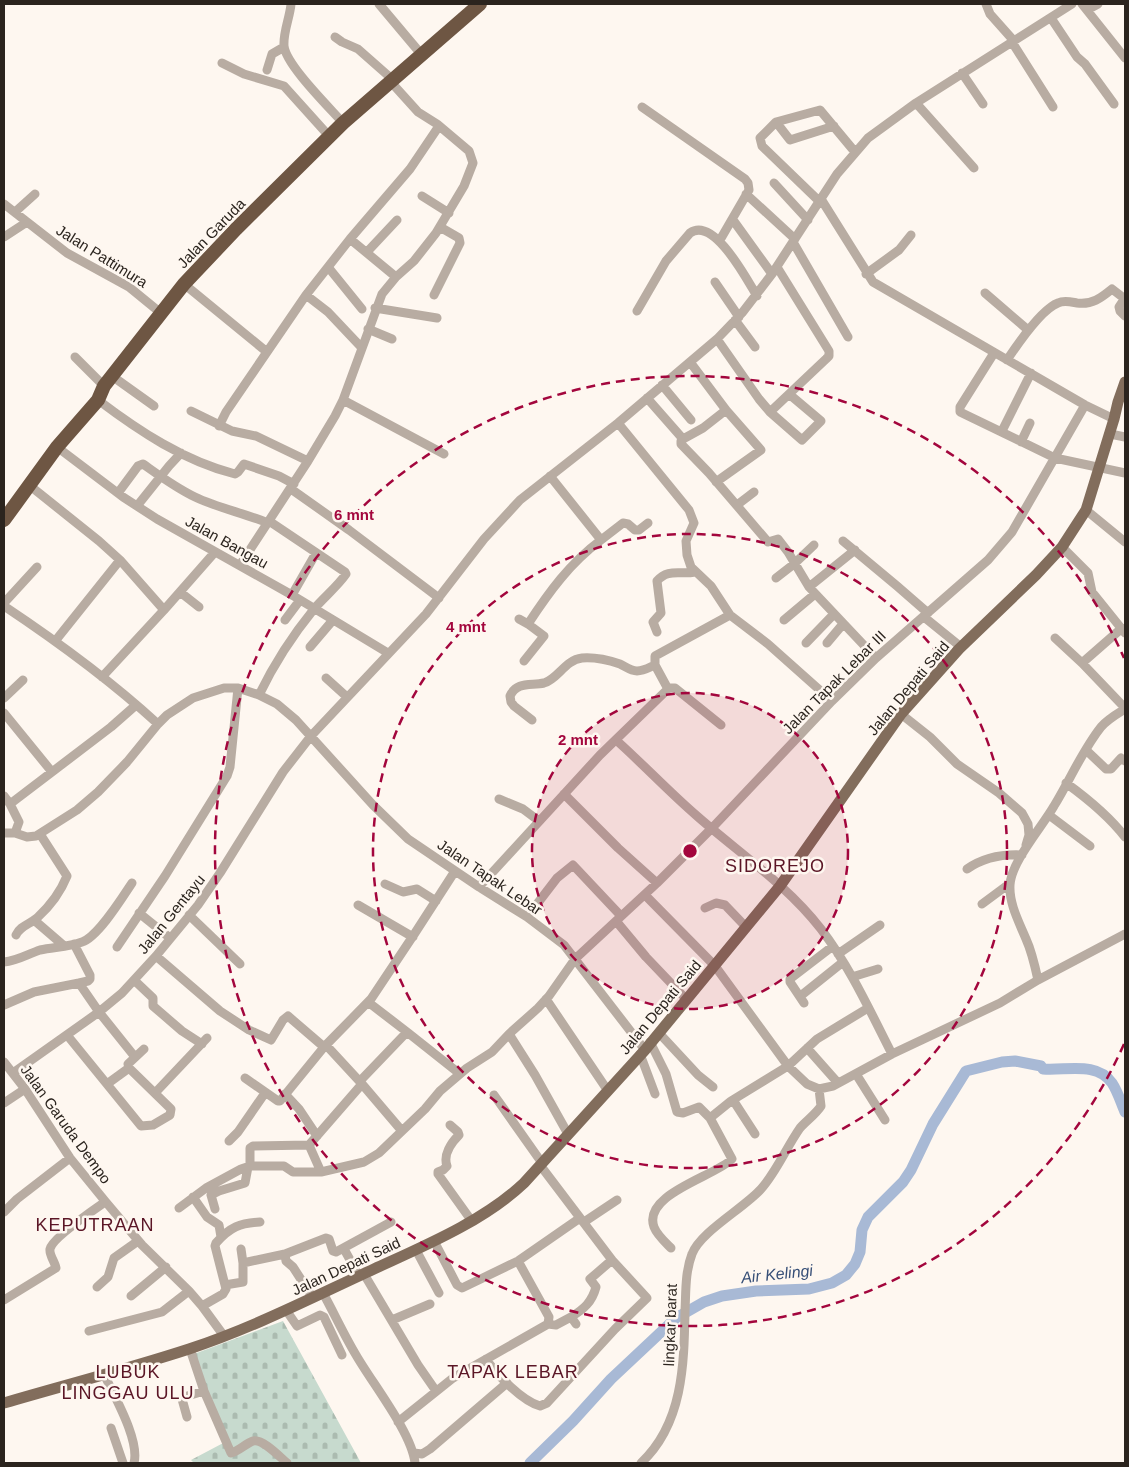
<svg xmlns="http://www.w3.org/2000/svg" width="1129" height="1467" font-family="Arial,sans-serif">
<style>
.cemetery{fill:url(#cemetery-stones)}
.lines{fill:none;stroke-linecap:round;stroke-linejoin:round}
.river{stroke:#a8b9d5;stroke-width:11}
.minor{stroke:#b8aca2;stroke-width:9}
.major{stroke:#826d5c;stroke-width:11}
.highway{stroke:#6e5643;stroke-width:14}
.ring{fill:none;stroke:#a3063d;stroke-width:2.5;stroke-dasharray:9 6}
.labels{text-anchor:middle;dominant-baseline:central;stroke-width:5;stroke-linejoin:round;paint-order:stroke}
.street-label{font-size:15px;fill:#2b241e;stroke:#fef7f0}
.water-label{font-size:16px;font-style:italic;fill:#374f77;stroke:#fef7f0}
.quarter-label{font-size:18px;letter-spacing:1px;fill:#5b1626;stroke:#fef7f0}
.centre{fill:#a3063d;stroke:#fef7f0;stroke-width:2.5}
.ring-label{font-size:15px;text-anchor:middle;font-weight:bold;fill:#a3063d;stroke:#fef7f0;stroke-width:5;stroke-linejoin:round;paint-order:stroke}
</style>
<defs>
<pattern id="cemetery-stones" width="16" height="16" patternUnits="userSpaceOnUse" patternTransform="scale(1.25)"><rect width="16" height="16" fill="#c7dace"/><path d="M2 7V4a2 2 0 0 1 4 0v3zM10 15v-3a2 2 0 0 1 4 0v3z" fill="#abbbb0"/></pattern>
</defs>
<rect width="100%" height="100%" fill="#fef7f0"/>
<path class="cemetery" d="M283,1321L361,1463H194L191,1460L227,1441L194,1354Z"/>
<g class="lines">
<path class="river" d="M530,1463L573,1421L611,1379L676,1318L704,1302L722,1296L756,1291L809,1289L832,1283L846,1275L855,1264L860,1252L862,1230L868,1217L903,1182L911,1170L933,1124L966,1071L1002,1062L1015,1061L1041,1066L1043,1069C1066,1071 1097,1061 1112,1083C1118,1092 1121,1103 1125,1112"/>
<path class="minor" d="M291,4C290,17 283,32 284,46C286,65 329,107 343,123
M379,4L421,54
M986,4L990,14L1014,41
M1082,4L1125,58
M1087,10L1098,4
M1051,18L1077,57L1085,64L1114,104
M335,37L342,42L358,49L392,79
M1012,42L1053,107
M222,63L244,74L284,86L329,136
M267,70L272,54L284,47
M962,73L983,104
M916,103L974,168
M642,107L745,179L748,183L749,190L720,240
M776,122L790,140L834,126
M774,183L808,220
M746,194L795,239
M422,196L449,213
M821,199L873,282L1085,405L1114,419
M820,202L762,146L760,138L776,122L820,110L855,152
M4,204L67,253L129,287L162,314
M15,212L35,194
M733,220L772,274
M4,237L27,222
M350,239L396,277
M793,242L848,337
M367,252L397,220
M328,267L362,309
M866,274L899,250L911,235
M715,282L739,317
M184,284L267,352
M985,293L1028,330
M306,295L328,312L362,348
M434,295L460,243L459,238L440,227
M1125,298L1119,307L1120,311L1125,316
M375,308L437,318
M637,311L666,261L690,233C714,216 747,280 757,296
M735,320L755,347
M368,329L392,339
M717,339L759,399L770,412L802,440L821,421L789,394
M994,353L960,407V412L1055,458L1125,473
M75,357L104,386
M1007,360C1017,345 1042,309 1058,303C1064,300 1071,302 1077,303C1092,305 1101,298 1112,289L1125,299
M690,362L726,410L703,428L683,439L681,441V444L709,473L768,542L778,539L788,552L809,587L876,658
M112,376L154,406
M662,385L691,420
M647,398L683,439
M98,400C139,431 184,461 235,474L238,472L244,464L279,476L294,484
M343,400L444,454
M191,411L232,431L256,436L308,461
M770,412L826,359L829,356V351L777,267
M618,423L689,510L694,523L686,541L687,555L691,567L711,586L730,615L768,644L832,701
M219,426L226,412L306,295L350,239L410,169L439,126
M1002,431L1031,373
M1110,434L1125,437
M1021,442L1030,423
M57,447L123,497L157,519L292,595L388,653
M716,482L761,450L726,410
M29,485L99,541L120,560L164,610
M291,489L349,530L439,598
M118,493L138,466L143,464C160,476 176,488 195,497C218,508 244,513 268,523
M737,505L754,492
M137,506L169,466L181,453
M1086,510L1125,542
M601,540L623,523L628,524L635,530H639L648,523
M843,541L897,586L928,613
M1062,547L1088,573L1092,592L1125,633
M240,565L308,461L335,416L343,400L382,294L396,277L414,261L436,233L464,186L473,163L469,151L437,124L418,112L390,81
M776,578L794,564L814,545
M809,587L855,550
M180,592L199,607
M292,595L316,553
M4,603L37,567
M4,606C58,642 110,680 158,724
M924,617L961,647
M519,619L528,624
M285,620L300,600
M784,620L815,594
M657,632L653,622L661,613L657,581C668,568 680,575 695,572
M1055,638L1082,663L1125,708
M56,640L120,560
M806,643L834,614
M827,643L843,624
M310,647L333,620
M524,661L544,636L528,624C549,592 570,563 601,540L550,476
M1082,663L1122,628
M102,677L164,610L215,552
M326,678L347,697
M668,689L655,665V656L730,615
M259,695C274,664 292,636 314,609C324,597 337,587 346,574L345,572L269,521
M4,698L23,680
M4,713L52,772
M901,714L930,737L957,764L999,793L1022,813L1028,824L1029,835L1026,845
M532,720L514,706L511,702L510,696C517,681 531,686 544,683C558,679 565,660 582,658C594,657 608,660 620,664C626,667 631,671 637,671C644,671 650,667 655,665
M616,740C644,765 669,792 697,816C739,853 786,884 821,929C850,967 870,1011 892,1054
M1086,750L1106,769H1111L1121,758L1125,761
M1066,783C1088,799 1109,816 1125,837
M564,794L618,848L657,883
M4,796L10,804L19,822L15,833
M499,799L523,809L539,821
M10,804L111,727L136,705
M1049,815L1090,846
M4,833H15L27,837L36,836L77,810L98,792L127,762L158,724L167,715L193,698L224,688H238L259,695L277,704L296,720L373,805L408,839L479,887L527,917L564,945L645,1050
M967,869C983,858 1003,854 1022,855
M385,884L403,892L417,889L436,901
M479,887L600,755L669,688H675L721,725
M645,895L715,966L788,1066L807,1084L819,1089L833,1086L892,1054L1000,1003L1038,980L1125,934
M982,904L1005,887L1010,885
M358,905L413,937
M705,908L716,903L725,905L746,927
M139,913L170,938
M189,915L240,964
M527,917L557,878L573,865L621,916
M34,920L63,945
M616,921L646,957L687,1000
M16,935C20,926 30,924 37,918C49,907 61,891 67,876L40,834
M74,944L90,975V979L88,981L79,983
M117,947L165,876L227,776L230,767L238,688
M838,954L880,925
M156,956L220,1011L249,1030L271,1040L283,1020L288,1016L324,1047
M4,962C17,961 28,954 40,950C54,947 69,947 82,942C98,937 122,898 132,883
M852,977L878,969
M134,980L153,998V1006L182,1031L202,1044
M1038,980C1035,966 1032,952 1026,939C1019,922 1009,904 1010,885C1011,862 1042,827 1054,806C1070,780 1082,751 1101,727C1108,719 1117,714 1125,709
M803,994L843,962
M546,999L608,1091
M804,1003L790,982V979L833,946
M4,1005L34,992L79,983L99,1012L135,1057
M407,1032L460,1074
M659,1033L698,1075L713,1087
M509,1034L535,1075L568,1134
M67,1035L141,1126L153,1125L170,1115L171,1109L129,1068
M650,1042L666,1074L677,1112L683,1113L699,1107L710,1118
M326,1045L362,1084L402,1131
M807,1048L838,1083
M640,1054L655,1094
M4,1062L25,1089L70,1158L105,1201L142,1245L189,1291L202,1306L224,1336
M13,1073L99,1012L122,993L156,956L198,905L220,873L283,772L311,736L426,614L484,539L520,500L618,423L717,339L742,313L772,274L837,174L868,138L916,103L1072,4
M856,1074L885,1120
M245,1078L278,1101H280L324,1047L371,999L415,933L455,871
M360,1081L407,1032L368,1002
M107,1084L129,1068L128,1064L144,1049
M155,1093L207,1038
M285,1094L299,1109L317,1136
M494,1095L542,1163
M733,1100L755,1134
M4,1103L25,1089
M450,1125L458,1132L459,1135C451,1143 443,1155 447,1166L443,1170L438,1172V1174L471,1220
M229,1141L238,1132L265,1093
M309,1145L321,1172
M540,1165L612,1260L590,1279L596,1287C592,1302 584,1309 571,1317
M250,1166V1148L253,1146L309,1145L362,1084
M193,1197L207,1217L219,1225L221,1237
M179,1208L206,1188L241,1169L250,1166H284L293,1172H321L364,1162L379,1153L425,1109L440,1091L467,1068L492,1052L509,1034L538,1008L549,996L575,959L657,883L713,827L832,701L876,658L988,560L1012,532L1085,405
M215,1209L211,1195L219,1191L245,1183L248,1167
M4,1212L17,1199L70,1158
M584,1222L617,1200
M434,1241L457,1285L462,1288L518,1261L580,1218
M671,1248C665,1242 657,1235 654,1227C642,1194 716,1176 732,1159L710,1118L731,1101L788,1066L817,1039L868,1008
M241,1249L243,1263L285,1254L326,1238L329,1239L333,1251L336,1252L391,1222
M344,1249L359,1276
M416,1250L439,1293
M285,1254L286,1261L293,1267L313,1298
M518,1261L549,1317L548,1324
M364,1274L418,1365L436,1391
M225,1285L243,1282V1263
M97,1287L108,1277L114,1258L138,1241
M323,1293C334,1313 344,1335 356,1355C372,1383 412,1433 415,1463
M131,1296L166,1267
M4,1300L56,1268C55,1262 49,1255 50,1249C52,1238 95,1209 105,1202
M202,1306L223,1294L226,1289L215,1246L216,1243C230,1227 240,1223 260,1222
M286,1310L297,1326L320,1315L324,1317L342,1355
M392,1320L430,1304
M89,1331L162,1312L189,1291
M190,1349L204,1391L231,1453C239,1451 245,1444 253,1441C262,1438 280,1457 287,1463
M486,1359C496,1374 522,1401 540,1406L547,1403L615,1329L647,1298L612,1260
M104,1374C114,1396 140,1440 134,1463
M187,1417L182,1399L184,1397L204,1391
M398,1422L453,1378L548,1324L556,1325L571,1317L576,1324
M111,1428L123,1463
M414,1453L422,1454L430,1449L507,1383
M641,1463C683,1424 684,1365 685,1311C686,1292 685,1272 692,1254C700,1232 744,1208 761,1189C777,1171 786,1148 800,1128C806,1121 816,1114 821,1106L819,1089"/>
<path class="major" d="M4,1403C65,1385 128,1369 189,1349C253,1328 313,1297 374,1269C424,1246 484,1221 524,1183L645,1050L780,886L901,714L959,649L1036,575L1062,547L1086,510L1114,419L1118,402L1125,382"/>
<path class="highway" d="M4,520L57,447L98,400L104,386L184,284L236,229L343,123L480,4"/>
</g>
<circle cx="690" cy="851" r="158" fill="#a3063d" fill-opacity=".12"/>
<g class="ring">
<circle cx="690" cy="851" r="158"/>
<circle cx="690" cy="851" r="317"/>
<path d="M1124 1044A475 475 0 1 1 1124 658"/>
</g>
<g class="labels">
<g class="street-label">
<text transform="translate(211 233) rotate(-46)">Jalan Garuda</text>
<text transform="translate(102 256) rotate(32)">Jalan Pattimura</text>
<text transform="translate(227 542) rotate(29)">Jalan Bangau</text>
<text transform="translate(834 682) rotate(-45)">Jalan Tapak Lebar III</text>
<text transform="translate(908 688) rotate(-50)">Jalan Depati Said</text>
<text transform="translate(490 877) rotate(34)">Jalan Tapak Lebar</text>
<text transform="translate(171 914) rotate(-51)">Jalan Gentayu</text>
<text transform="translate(660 1007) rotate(-50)">Jalan Depati Said</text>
<text transform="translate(66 1124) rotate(54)">Jalan Garuda Dempo</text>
<text transform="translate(346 1266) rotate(-25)">Jalan Depati Said</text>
<text transform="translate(670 1325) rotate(-88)">lingkar barat</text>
</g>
<g class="water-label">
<text transform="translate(777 1274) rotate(-6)">Air Kelingi</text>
</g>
<g class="quarter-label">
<text x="775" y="866">SIDOREJO</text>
<text x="95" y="1225">KEPUTRAAN</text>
<text x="128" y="1372">LUBUK<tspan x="128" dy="21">LINGGAU ULU</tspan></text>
<text x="513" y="1372">TAPAK LEBAR</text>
</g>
</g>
<circle cx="690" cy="851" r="8" class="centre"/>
<g class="ring-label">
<text x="354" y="520">6 mnt</text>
<text x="466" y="632">4 mnt</text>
<text x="578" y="745">2 mnt</text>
</g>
<rect width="1129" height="1467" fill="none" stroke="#2b241e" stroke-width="10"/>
</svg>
